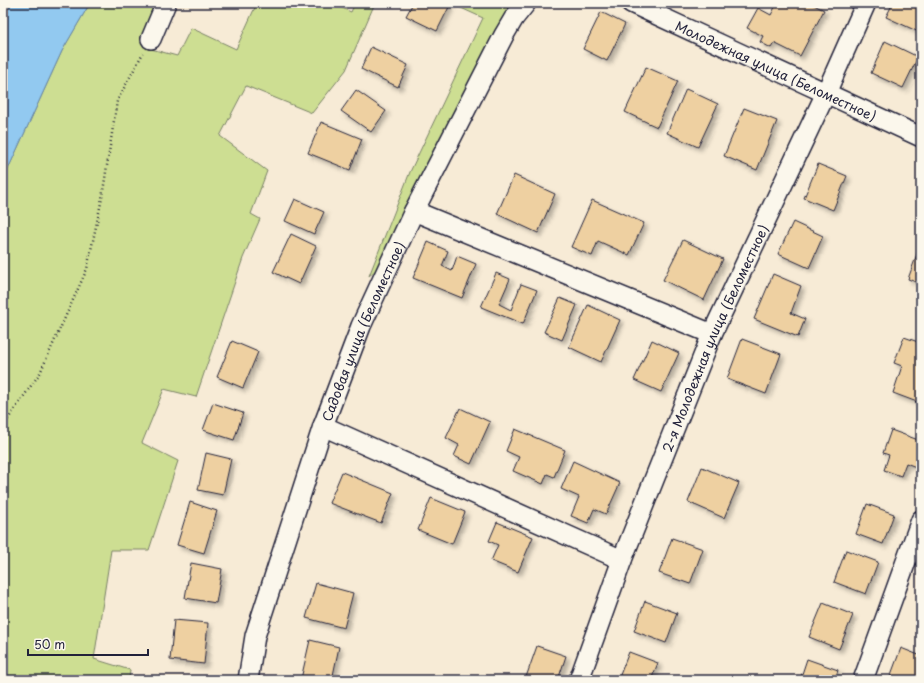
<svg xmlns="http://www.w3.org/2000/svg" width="924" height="683" font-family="'Playpen Sans',sans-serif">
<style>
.green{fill:#cdde92;stroke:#788066}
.water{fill:#92c9f0;stroke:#6586a8}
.building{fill:#eed0a1;stroke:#22223b;filter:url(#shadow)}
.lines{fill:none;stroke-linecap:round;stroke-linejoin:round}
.minor-casing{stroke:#22223b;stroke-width:22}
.path{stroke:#22223b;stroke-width:2.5;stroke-dasharray:1 3;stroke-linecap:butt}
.minor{stroke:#fbf7ec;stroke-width:19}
.labels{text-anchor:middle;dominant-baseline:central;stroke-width:4;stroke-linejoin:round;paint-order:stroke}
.street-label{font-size:13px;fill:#22223b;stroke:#fbf7ec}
</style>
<defs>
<filter id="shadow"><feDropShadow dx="3.5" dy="3.5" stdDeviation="2" flood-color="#0004"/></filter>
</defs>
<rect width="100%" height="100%" fill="#f7ebd6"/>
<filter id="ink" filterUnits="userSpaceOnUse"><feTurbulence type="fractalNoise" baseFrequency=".025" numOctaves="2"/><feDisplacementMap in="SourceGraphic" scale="8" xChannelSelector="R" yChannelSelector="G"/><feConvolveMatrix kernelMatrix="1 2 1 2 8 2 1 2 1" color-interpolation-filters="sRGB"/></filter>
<g filter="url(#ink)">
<path class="green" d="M90,3H175L151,49L177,56L191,28L236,49L257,3H331L351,12L355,3H375L346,70L312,113L246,86L220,136L267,171L251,214L260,219L243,258L196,397L164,389L142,443L178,461L149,550H111L94,659L130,670L129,680H3V180L62,51Z
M450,3H526L394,255L369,276L410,172L483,18Z"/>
<path class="water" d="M3,3H90L62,51L3,180Z"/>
<path class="building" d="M413,3H451L437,31L406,16Z
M777,3H810L824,10L800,56L774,43L771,48L760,42L763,36L747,28L758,8L771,15Z
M893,3H921V33L886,17Z
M601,12L625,24L607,61L583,49Z
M885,41L918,57L903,88L871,73Z
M371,47L408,65L398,87L361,69Z
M646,67L678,81L657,127L625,112Z
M686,89L718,104L698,147L667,133Z
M356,90L386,111L371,132L341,111Z
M744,108L777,121L757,170L724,156Z
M321,122L362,139L350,170L308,153Z
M818,164L847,176L833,210L804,198Z
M514,175L555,194L538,233L497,214Z
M295,199L324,212L314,234L285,221Z
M592,200L644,223L629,255L598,241L592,256L571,247Z
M793,222L823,236L809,268L778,254Z
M291,234L316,246L299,284L273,272Z
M683,240L723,259L704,300L663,280Z
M428,242L448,251L442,266L452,271L457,256L476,264L462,298L413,278Z
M921,243V284L908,279Z
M496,273L510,279L499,304L511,310L521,284L537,290L523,324L481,307Z
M773,274L801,286L791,313L805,319L798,337L754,319Z
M560,298L577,305L562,340L544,332Z
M588,305L620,320L601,362L569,347Z
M904,337L921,343V397L919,396L917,402L893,393L902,366L894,363Z
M742,339L781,354L766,394L727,379Z
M652,340L679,353L661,392L634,380Z
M232,341L258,352L243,388L217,377Z
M213,403L243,413L234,440L203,430Z
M460,408L490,422L471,464L454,456L459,445L446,438Z
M515,429L565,450L554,477L547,474L543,484L513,471L519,457L506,451Z
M891,430L921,441V451L916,467L906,463L901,476L884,470L889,455L883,453Z
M206,453L231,459L223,495L198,490Z
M573,461L620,483L606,514L594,509L588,523L571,516L579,497L561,489Z
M702,467L739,483L724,518L688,502Z
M342,472L393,493L381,523L329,503Z
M431,498L465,512L452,544L418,530Z
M190,502L217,511L204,553L177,545Z
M867,504L894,514L883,544L856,534Z
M497,522L533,537L518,572L491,561L498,545L489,541Z
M672,538L703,549L690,584L659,573Z
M846,550L878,562L866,594L834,582Z
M191,563L222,569L216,603L185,598Z
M316,583L353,593L344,628L306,618Z
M645,601L677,613L666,643L634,631Z
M823,603L853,615L839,649L809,637Z
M174,620L208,623L204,664L170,660Z
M310,640L339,647L332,680L301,679Z
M537,646L566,656L558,680H525Z
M901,648L921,656V680H889Z
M629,652L658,663L651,680H618Z
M807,659L838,670L835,680H800Z"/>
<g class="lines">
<g class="minor-casing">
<g id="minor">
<path id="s1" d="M631,3L921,137"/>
<path d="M151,39L166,3"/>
<path d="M414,211L712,334"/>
<path d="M323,426L622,560"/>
<path id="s2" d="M248,680L255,636L323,426L361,326L414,211L504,35L514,18L526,3"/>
<path id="s3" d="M579,680L622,560L712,334L826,93L866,3"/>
<path d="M863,680L921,520"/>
</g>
</g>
<path class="path" d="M3,426L40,373L87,269L102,198L117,101L143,53"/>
<use href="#minor" class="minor"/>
</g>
</g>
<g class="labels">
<g class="street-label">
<text stroke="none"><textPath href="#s1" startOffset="160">Молодежная улица (Беломестное)</textPath></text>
<text stroke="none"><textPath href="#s2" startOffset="368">Садовая улица (Беломестное)</textPath></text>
<text stroke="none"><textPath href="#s3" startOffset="368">2-я Молодежная улица (Беломестное)</textPath></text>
</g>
</g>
<rect width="924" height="683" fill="none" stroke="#fbf7ec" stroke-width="16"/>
<rect x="8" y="8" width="908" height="667" fill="none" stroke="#22223b" stroke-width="1.5" filter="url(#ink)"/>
<path d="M28 649v6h120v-6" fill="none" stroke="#22223b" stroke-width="2"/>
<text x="34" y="649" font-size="12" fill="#22223b" stroke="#fbf7ec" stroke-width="3" paint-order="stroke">50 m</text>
</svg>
